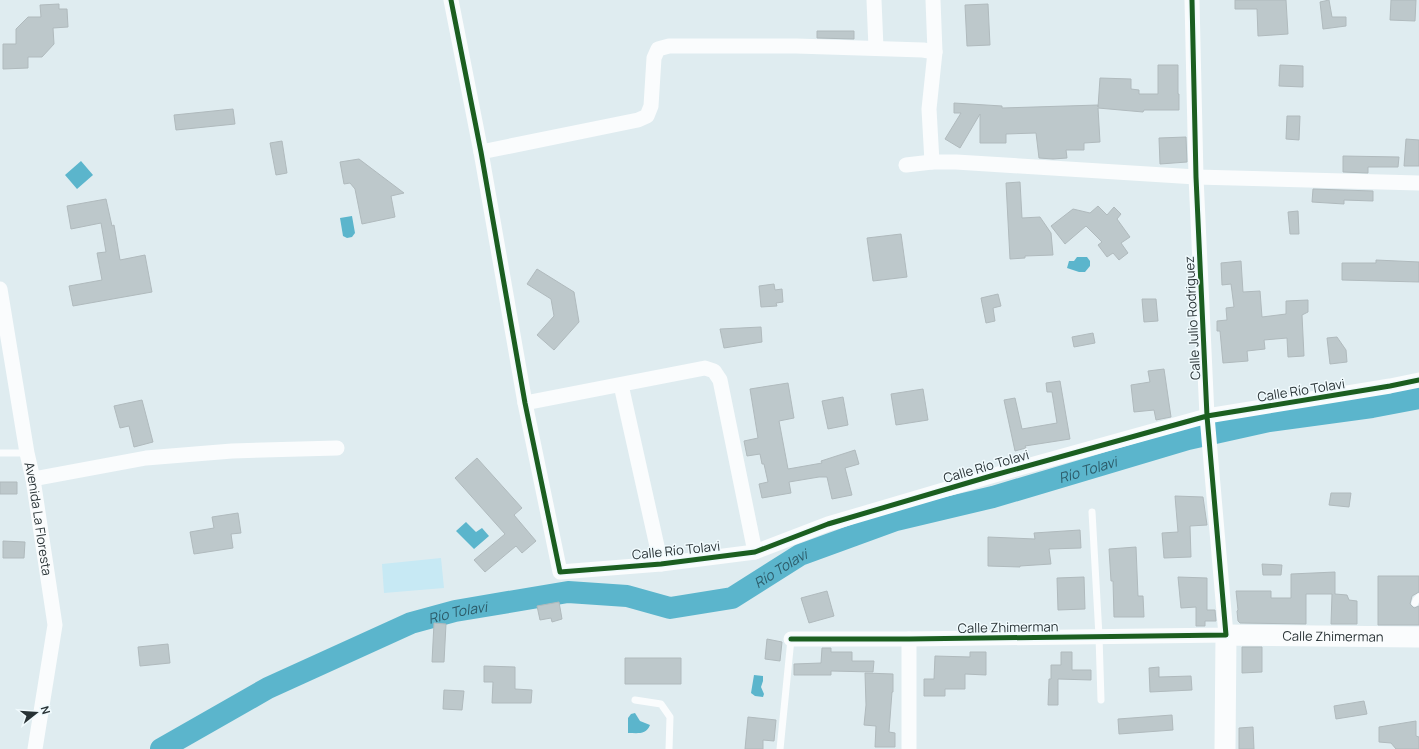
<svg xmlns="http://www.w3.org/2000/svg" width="1419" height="749" font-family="Manrope,sans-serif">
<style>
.green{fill:#c7e9f4}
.water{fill:#5bb5cc}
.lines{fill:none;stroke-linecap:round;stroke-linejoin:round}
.river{stroke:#5bb5cc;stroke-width:22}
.building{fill:#bdc8cb;stroke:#b0babd}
.service{stroke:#fafcfd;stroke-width:7}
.minor{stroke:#fafcfd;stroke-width:15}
.secondary{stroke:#fafcfd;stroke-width:21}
.cycleway-casing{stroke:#f0fafd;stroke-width:8}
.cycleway{stroke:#1b5e20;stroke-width:5}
.labels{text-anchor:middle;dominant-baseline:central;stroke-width:3;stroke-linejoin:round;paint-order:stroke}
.street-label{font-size:13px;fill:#283235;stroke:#f0fafd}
.water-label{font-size:14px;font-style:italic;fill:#2c5b69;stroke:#f0fafd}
</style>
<rect width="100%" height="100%" fill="#dfecf0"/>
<path class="green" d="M441,558L444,588L384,593L382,564Z"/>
<path class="water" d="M81,161L93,175L77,189L65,175Z
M352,216L355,233L352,237L347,238L343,236L340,218Z
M1077,257H1087L1090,261V266L1085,272H1079L1067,268L1069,261H1074Z
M466,522L476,532L482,528L489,536L474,549L456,531Z
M754,675L763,676V681L761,687L764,694L763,697L755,696L751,693Z
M635,713L640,721L650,725C646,735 638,733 628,733V718L631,714Z"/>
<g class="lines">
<path class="river" id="s1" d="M161,749L268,688L411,623L455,611L568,592L627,596L670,608L732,598L800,555L896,520L993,497L1188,439L1269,421L1372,407L1419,398"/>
</g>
<path class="building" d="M1235,0H1286L1288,34L1258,36L1257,9H1235Z
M1329,0L1332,17H1346V26L1323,29L1320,2Z
M1391,0H1416L1415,21L1390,20Z
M59,4V9H67L68,27L53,28L54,44L42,57H28V68L3,69V44H16V29L28,17H41L40,5Z
M988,4L990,45L967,46L965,5Z
M817,31H854V39L817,38Z
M1158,65H1178V94H1179V110H1144L1143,112L1098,108L1100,142L1084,143V150H1066L1067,158L1053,159L1039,158L1036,133L1006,134V143H980V114L960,148L945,139L961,113H954V103L1002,106V108L1098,105V107L1100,78L1131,79V89L1139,90V94H1158Z
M1280,65L1303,66V87L1279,86Z
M233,109L235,124L176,130L174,115Z
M1287,116H1300L1299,140L1286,139Z
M1186,137L1187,162L1160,164L1159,138Z
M1406,139L1419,140V166H1404Z
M282,141L287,173L276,175L270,143Z
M1343,156L1399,157L1398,167H1368V173L1343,172Z
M359,159L404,193L391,196L395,217L362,224L355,189L350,183L344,184L340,162Z
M1020,182L1022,218L1040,217L1051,233L1053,255L1025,256V258L1010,259L1006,183Z
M1313,189L1373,191V201L1344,200V204L1312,202Z
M106,199L112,226L114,225L120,260L145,255L152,292L73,306L69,286L102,280L97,253L106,252L101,223L71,229L67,206Z
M1098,206L1107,215L1114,207L1121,214L1117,219L1130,237L1121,243L1128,253L1119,260L1113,253L1107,257L1098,245L1102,242L1086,226L1065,244L1051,226L1073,209L1090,213Z
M1298,211L1299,234H1290L1288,212Z
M901,234L907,277L873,281L867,238Z
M1376,260L1419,262V282L1342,280V263H1376Z
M1241,261L1243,292L1260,291L1262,317L1286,314V301L1308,300V312L1302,315L1304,356L1288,357L1287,338L1264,340L1265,349L1247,351L1248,361L1223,363L1220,331H1217V321L1227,320L1226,308L1234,307L1231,284L1222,285L1221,263Z
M537,269L574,292L579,322L554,350L537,335L554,316L551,299L527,284Z
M774,284L775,290L782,289L783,302L776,303L777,306L761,307L759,286Z
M998,294L1001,306L993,308L995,321L986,323L981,298Z
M1142,299H1156L1158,321L1144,322Z
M761,327L762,342L724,348L720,329Z
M1093,333L1095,343L1074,347L1072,337Z
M1337,337L1346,350L1347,362L1330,364L1327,338Z
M1164,369L1171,417L1156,420L1154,410L1134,412L1131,385L1150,382L1148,371Z
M1060,381L1070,439L1025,446L1026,448L1015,451L1004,400L1015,398L1022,429L1057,423L1052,392H1047L1046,383Z
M788,383L794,418L779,421L788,469L822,463L821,461L855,450L859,464L845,468L852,495L832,499L827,477H819L789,482L791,493L762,498L759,484L768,482L764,464H762L760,454L747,456L744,441L758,438L750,389Z
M923,389L928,420L896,425L891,394Z
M843,397L848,425L828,429L822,401Z
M142,400L153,442L134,447L129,426L120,428L114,406Z
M477,458L522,508L514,515L536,541L522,553L516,546L485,572L474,560L505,534L455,478Z
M0,482H17V494H0Z
M1331,493H1351L1349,507L1329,505Z
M1175,496L1203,497L1207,525L1190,526L1191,557L1164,558L1162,533L1178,532Z
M238,513L241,533L231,534L233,548L194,554L190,532L214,528L212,517Z
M1080,530L1081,548L1049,549L1051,564L1020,566V567L988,566V537L1035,539L1034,533Z
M3,541L25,542L24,558H3Z
M1136,547L1138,596H1143L1144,617H1114L1113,581H1111L1109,549Z
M1262,564L1282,565L1281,575H1263Z
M1335,572V594L1347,595L1349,600L1357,601V624H1331L1332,594H1306V624L1240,623L1238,621L1237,611L1238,610L1236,591H1271V598H1291V574Z
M1378,576H1419V592L1412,596L1410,604L1414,608L1419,606V625H1378Z
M1084,577L1085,609L1058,610L1057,578Z
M1178,577L1207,578V610H1215L1216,621H1205V626H1196V607L1181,608Z
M827,591L834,616L809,623L801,598Z
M559,602L562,619L552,622L551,618L540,620L537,606Z
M434,623L446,624L444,662H432Z
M767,639L782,642L780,661L765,659Z
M168,644L170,663L140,666L138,647Z
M1242,647H1262V672L1242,673Z
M822,648H831V652H852V661H874L873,672L831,671V675H794V664L821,663Z
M970,652H986V675L965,674V689H945V696H924V679H934L935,656L970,657Z
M1061,652H1072V670H1091V680L1058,679V705H1048L1049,679H1051V665H1061Z
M625,658H681V684H625Z
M484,666L515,667V689L532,690L531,703H492L493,682H484Z
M1159,667V677L1191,676L1192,690L1150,692L1149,668Z
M865,673L893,674V692H892L889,732L895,733V747H875L876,726L864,725L866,705Z
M444,690L464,691L462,710L443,709Z
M1364,701L1367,714L1336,719L1334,706Z
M1172,715L1173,730L1119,734L1118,719Z
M748,717L776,720L774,741L763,740V749H745Z
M1416,721V736L1419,737V749H1396L1391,743L1379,742V727Z
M1253,727L1254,749H1239V728Z"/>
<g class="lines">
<path class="service" d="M0,453H27
M1092,512L1099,636L1101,700
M1415,603L1416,600L1419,597
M635,700L661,704L670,717L669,749
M780,749L791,639"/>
<g class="minor">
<path d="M451,0L481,152L525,403L560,572L661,564L755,552L828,524L991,476L1207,416L1390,386L1419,380"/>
<path d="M874,0L876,48"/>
<path d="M481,152L638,120L647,116L651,106L654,58L658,49L669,46H796L923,50L935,52"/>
<path d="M932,162L929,109L935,52L933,0"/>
<path d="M906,165L932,162H956L1196,177L1419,183"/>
<path id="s2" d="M0,289L27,453L33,479L55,625L35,749"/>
<path d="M621,385L661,564"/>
<path d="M525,403L705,368L714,371L720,380L755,552"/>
<path d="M33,479L146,458L232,451L337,448"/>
<path d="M791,639H909L1226,635L1207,416L1196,177L1192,0"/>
<path d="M909,639V749"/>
</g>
<path class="secondary" id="s3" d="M1225,749L1226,635L1419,637"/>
<g class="cycleway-casing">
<path id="cycleway" d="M451,0L481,152L525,403L560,572L661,564L755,552L828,524L991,476L1207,416L1390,386L1419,380
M791,639H909L1226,635L1207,416L1196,177L1192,0"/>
</g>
<use href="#cycleway" class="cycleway"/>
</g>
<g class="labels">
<g class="street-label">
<text transform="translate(1192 318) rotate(-93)">Calle Julio Rodriguez</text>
<text transform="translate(1301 390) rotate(-9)">Calle Río Tolavi</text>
<text transform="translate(986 466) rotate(-16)">Calle Río Tolavi</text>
<text stroke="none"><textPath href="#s2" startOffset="233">Avenida La Floresta</textPath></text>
<text transform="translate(676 550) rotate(-6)">Calle Río Tolavi</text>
<text transform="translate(1008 627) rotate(-1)">Calle Zhimerman</text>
<text stroke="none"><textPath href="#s3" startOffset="221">Calle Zhimerman</textPath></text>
</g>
<g class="water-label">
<text stroke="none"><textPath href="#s1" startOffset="988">Río Tolavi</textPath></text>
<text stroke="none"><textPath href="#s1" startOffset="664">Río Tolavi</textPath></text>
<text stroke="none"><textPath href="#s1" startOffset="328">Río Tolavi</textPath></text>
</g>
</g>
<g transform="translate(36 713) rotate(73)" stroke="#f0fafd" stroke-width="3" paint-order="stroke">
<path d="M0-3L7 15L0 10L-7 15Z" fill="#283235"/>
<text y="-6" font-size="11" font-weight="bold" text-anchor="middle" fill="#283235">N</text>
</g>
</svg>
